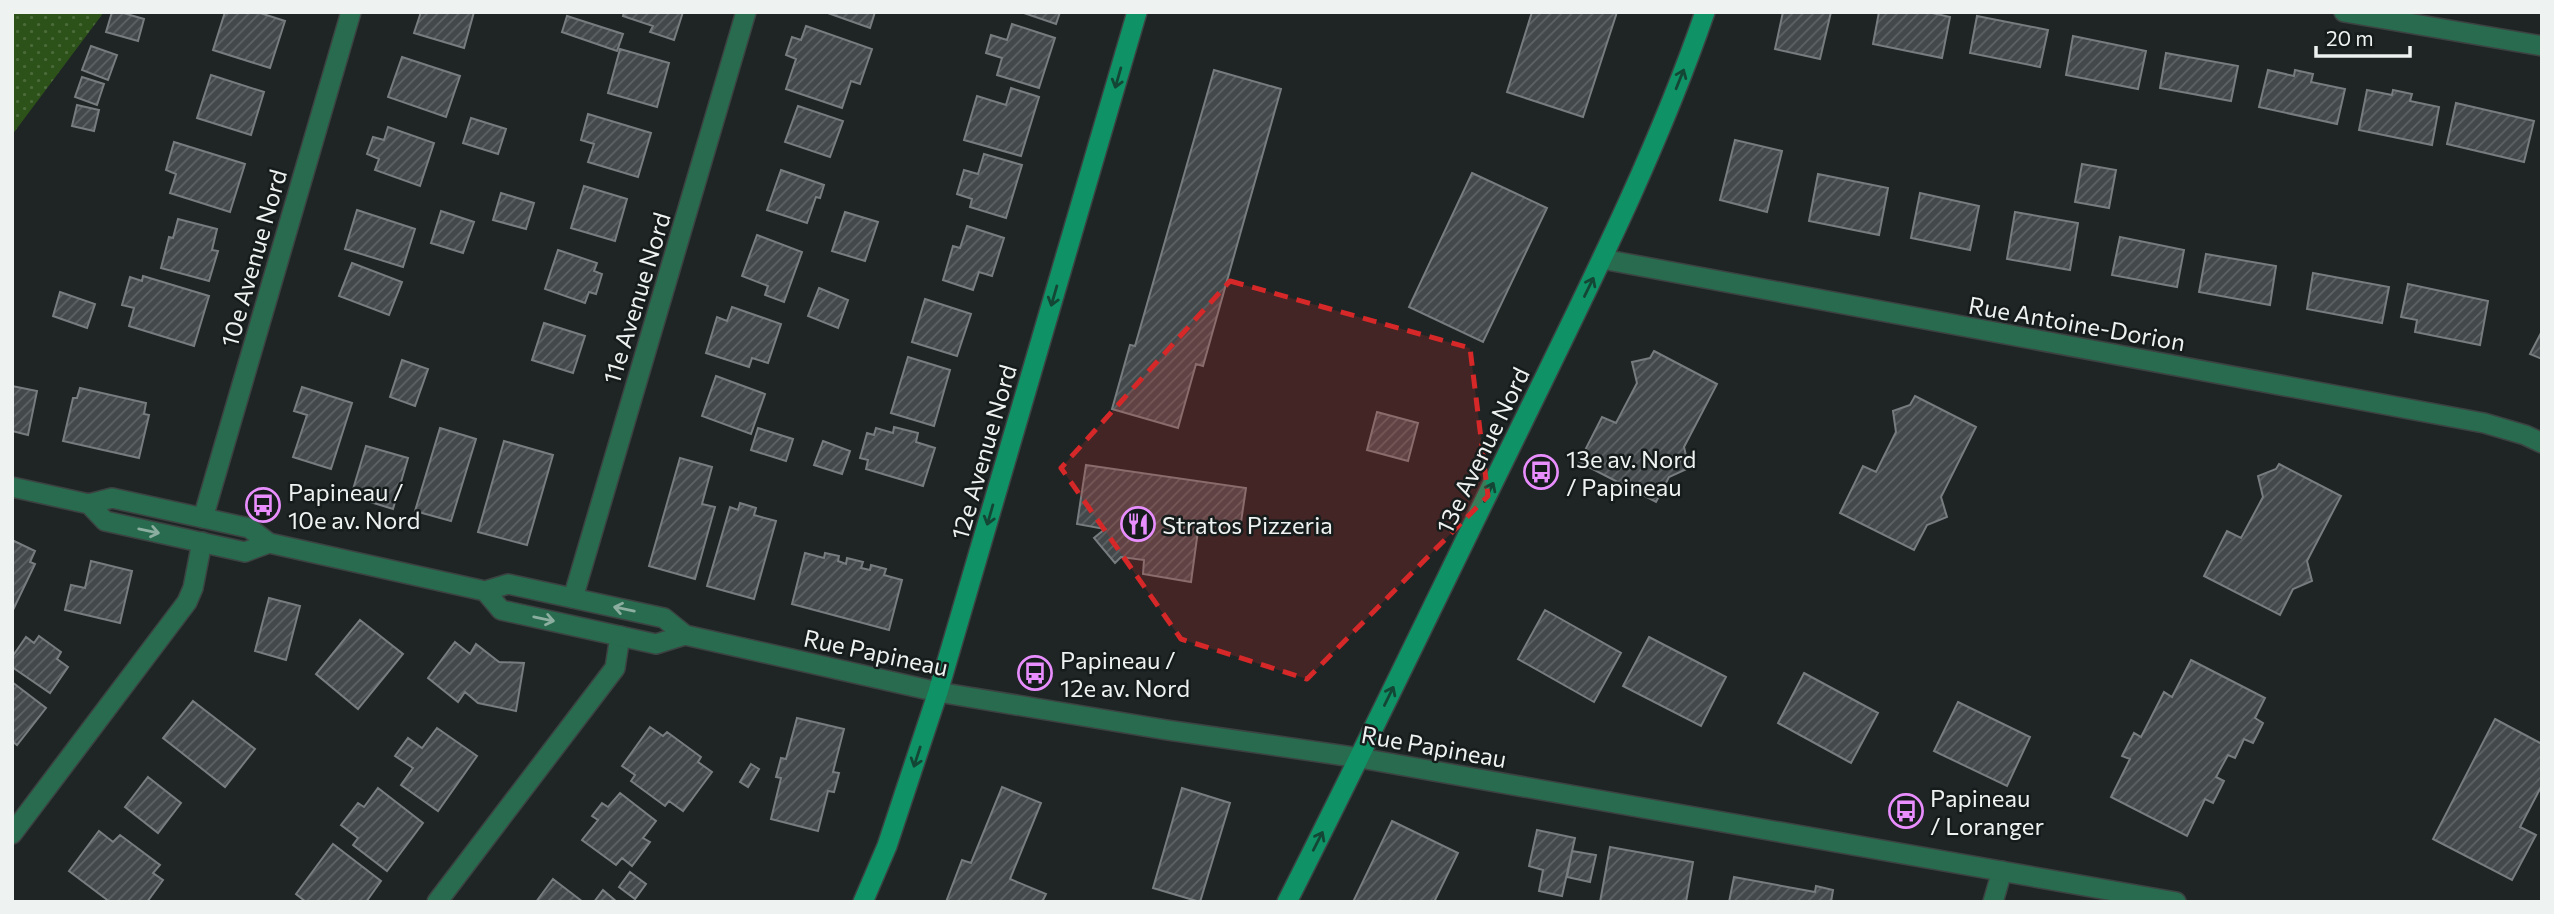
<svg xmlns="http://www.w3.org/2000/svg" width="2554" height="914" font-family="Commissioner,sans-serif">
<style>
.park{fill:url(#park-dots)}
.building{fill:url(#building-hatch);stroke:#777d7f;stroke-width:2}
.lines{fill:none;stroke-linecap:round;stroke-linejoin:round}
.minor-casing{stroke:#3c4242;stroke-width:22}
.tertiary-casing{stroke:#3c4242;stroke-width:22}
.secondary-casing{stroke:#3c4242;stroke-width:22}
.minor{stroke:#286b4e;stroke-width:19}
.tertiary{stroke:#286b4e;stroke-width:19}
.secondary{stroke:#0f9366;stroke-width:19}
.oneway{stroke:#144635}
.oneway2{stroke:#8baea0}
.marked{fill:#d62828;fill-opacity:0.2;stroke:#d62828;stroke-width:5;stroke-dasharray:14 9;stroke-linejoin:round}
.labels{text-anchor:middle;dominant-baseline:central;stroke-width:5;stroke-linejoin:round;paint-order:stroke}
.street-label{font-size:24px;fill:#eef2f1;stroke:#161c1b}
.poi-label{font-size:24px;fill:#eef2f1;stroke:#161c1b;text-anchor:start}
</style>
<defs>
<pattern id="park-dots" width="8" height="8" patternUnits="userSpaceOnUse" patternTransform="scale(1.75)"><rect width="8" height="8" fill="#2d5219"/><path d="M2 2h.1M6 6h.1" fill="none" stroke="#4c6b3b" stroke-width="1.8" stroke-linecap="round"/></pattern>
<pattern id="building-hatch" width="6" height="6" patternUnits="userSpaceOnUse" patternTransform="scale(1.75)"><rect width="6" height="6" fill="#43494b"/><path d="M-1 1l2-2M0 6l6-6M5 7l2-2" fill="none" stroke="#5e6465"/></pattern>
</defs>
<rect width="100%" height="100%" fill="#1f2525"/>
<path class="park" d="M12,12H104L12,135Z"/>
<path class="building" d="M112,12H120L144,19L138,41L106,32Z
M225,12H257L285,21L270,68L213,50Z
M421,12H474L464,48L414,33Z
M624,12H683L674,40L650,32L653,26L623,16Z
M825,12H875L870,28Z
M1021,12H1060L1056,24Z
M1532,12H1617L1583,117L1507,92Z
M1783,12H1831L1820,59L1775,49Z
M1879,12H1928L1950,17L1942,58L1873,44Z
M567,16L623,34L617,51L562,32Z
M1977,16L2048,30L2040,67L1970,53Z
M1012,24L1055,38L1039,88L997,75L1002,58L986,53L991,35L1007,40Z
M806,26L872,49L860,84L851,81L842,108L786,89L796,59L786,55L792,37L801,40Z
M2073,36L2146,51L2138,89L2066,75Z
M91,46L117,55L108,80L82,70Z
M620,49L669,63L657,107L608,93Z
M2166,53L2238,66L2231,101L2160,88Z
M402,57L460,76L446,117L388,97Z
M1214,70L1281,89L1203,366L1196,364L1178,428L1112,409L1130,345L1135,346Z
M2268,70L2294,76L2295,70L2313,74L2311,82L2345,89L2337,124L2259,107Z
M211,75L264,92L251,135L197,118Z
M82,77L104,84L97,105L75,97Z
M1011,88L1039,97L1021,156L964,140L977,96L1006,105Z
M2367,90L2392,95L2393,90L2412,94L2410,101L2439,107L2432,145L2359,130Z
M2456,103L2534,121L2524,162L2447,144Z
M77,105L99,110L94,131L72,126Z
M798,106L843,121L830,157L785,142Z
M588,114L651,133L638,177L588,162L594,144L581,140Z
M471,118L506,129L498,154L463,143Z
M388,127L434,143L420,186L375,170L379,159L367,154L373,137L384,140Z
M1735,140L1782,151L1767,212L1720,200Z
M174,142L245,164L230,212L170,193L176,174L166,170Z
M984,154L1022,165L1006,218L970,207L972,199L957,194L964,170L978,174Z
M2082,164L2116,170L2109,208L2075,202Z
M781,170L824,185L820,198L816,197L807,223L767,210Z
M1472,173L1547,208L1483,342L1409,307Z
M1818,174L1888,188L1879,235L1809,221Z
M584,186L627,199L615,241L571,228Z
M501,193L534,203L526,229L493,220Z
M1920,193L1979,206L1970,250L1911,238Z
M357,210L415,229L403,267L345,249Z
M441,211L474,222L463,253L431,243Z
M845,212L878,222L865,261L832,251Z
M2015,212L2078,223L2070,270L2007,259Z
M178,219L217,229L212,250L218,251L209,281L161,268L169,237L173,238Z
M967,226L1004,238L992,276L979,272L973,290L943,280L953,246L960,248Z
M757,235L802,252L784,302L765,295L768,286L742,276Z
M2120,237L2184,250L2177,287L2112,275Z
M558,250L597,263L594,271L602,274L596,294L589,292L585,303L545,289Z
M2206,254L2276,266L2270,305L2199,292Z
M352,263L402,282L389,315L339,296Z
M2313,273L2389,287L2382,323L2307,309Z
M143,276L209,296L194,346L129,326L134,308L122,305L130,277L142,281Z
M2408,284L2488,301L2480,345L2415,332L2417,320L2401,317Z
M819,288L848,300L838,328L808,316Z
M60,292L95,304L87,328L53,316Z
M925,299L971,314L957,356L912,342Z
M732,307L781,324L768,363L752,358L749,367L706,353L717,317L727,321Z
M544,323L585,336L573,373L532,360Z
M2542,331V359L2530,354Z
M1654,351L1717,384L1684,447L1689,468L1669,477L1656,502L1579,462L1602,417L1616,423L1637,383L1632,362L1650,358Z
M908,357L950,370L934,426L891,413Z
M402,360L428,369L415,406L390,397Z
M716,376L765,394L751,434L702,416Z
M12,386L37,391L28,435L12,431Z
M302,387L352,403L331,469L293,457L307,415L294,411Z
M80,388L146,403L144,414L149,415L139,458L63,441L73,398H77Z
M1915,396L1976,427L1941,497L1947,517L1927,525L1914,550L1840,513L1863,466L1876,472L1896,432L1893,411L1910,405Z
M1377,412L1418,423L1408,461L1367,450Z
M894,427L918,433L916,442L935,448L923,486L866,469L868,460L860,458L867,433L874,435L876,428L893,433Z
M440,428L476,439L451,521L415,511Z
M758,428L793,439L786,461L751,450Z
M504,441L553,455L527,545L478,532Z
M823,441L850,451L842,474L814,465Z
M366,446L408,458L393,509L351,496Z
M680,458L712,467L702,504L715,507L695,579L649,566Z
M2279,464L2341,496L2307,561L2312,581L2293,589L2280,615L2204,576L2227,531L2241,538L2263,497L2258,476L2276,469Z
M1086,465L1246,488L1240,529L1199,523L1191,582L1143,574L1144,560L1121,557L1115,563L1094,538L1105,529L1077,524Z
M740,503L756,508L754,515L776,521L754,599L707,586L730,507L738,510Z
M12,540L35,551L30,562L35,564L13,610Z
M805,553L824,558L825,553L839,556L838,561L846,564L847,558L863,562L861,568L870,570L871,565L886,569L884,575L902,580L889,630L792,604Z
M91,561L132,571L120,623L65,610L71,585L85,588Z
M269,598L300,606L286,660L255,651Z
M1545,610L1621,653L1594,702L1518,659Z
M360,620L403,654L358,709L316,674Z
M39,636L61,652L57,659L68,667L50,693L12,667V657L26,637L34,643Z
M1649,637L1726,677L1701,726L1623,686Z
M455,642L470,654L476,644L499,662L524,663L516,711L478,703L465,692L458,702L428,678Z
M2191,660L2265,698L2255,718L2263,723L2253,743L2244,739L2235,758L2228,755L2216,777L2224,781L2213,803L2205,799L2187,836L2111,797L2130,759L2122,756L2134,733L2141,737L2164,692L2172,697Z
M1804,673L1878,713L1851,763L1778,723Z
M12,682L46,708L17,745L12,741Z
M193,701L255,749L225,787L163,738Z
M1958,702L2030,737L2007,786L1934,751Z
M797,718L844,729L833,772L839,773L834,792L828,791L818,831L771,819L781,778L776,777L781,758L786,759Z
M2495,719L2542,744V785L2520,827L2536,835L2512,880L2433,839Z
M650,727L663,736L667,732L701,757L698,762L712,772L683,811L669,801L665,806L631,781L635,775L622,766Z
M437,728L477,756L438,811L401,785L413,768L395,756L408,738L422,748Z
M751,764L759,769L748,787L740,782Z
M148,777L181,803L158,833L125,807Z
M1002,787L1041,803L1010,879L1046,894L1042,902H946L962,860L971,863Z
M378,788L423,823L387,871L353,845L358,838L341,825L358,803L364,807Z
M1182,788L1230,803L1200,902L1153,888Z
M620,793L656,821L643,838L650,842L632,866L622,858L616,865L582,840L598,820L592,816L602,803L608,807Z
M1392,821L1458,853L1434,902H1353Z
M1537,830L1575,838L1562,896L1539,891L1543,870L1529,866Z
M99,831L113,842L120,835L160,865L153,873L163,880L147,902H110L69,871Z
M333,844L381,881L366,902H306L296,894Z
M1610,847L1693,862L1686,902H1600Z
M1572,851L1596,855L1590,882L1567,877Z
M630,872L646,884L635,899L619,887Z
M1734,877L1815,892L1816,886L1833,890L1831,902H1729Z
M553,879L583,902H536Z
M603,890L617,902H594Z"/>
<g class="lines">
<g class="minor-casing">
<path id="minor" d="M2344,12L2542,46
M1602,259L2484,423L2525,435L2542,443
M203,518L351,12
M573,598L746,12
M12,834L187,602L193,588L202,542
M437,902L615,668L620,636
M1993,902L2002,871"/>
</g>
<g class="tertiary-casing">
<path id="tertiary" d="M12,487L89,504L112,498L249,528L269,543L485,591L508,584L664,618L685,635L938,692L1167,730L1360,758L2176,902
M89,504L105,521L245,552L269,543
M485,591L501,610L656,644L685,635"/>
</g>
<g class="secondary-casing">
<path id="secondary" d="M863,902L887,846L938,692L1137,12
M1287,902C1366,746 1441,589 1518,432C1585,294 1655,157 1705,12"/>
</g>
<use href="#minor" class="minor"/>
<use href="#tertiary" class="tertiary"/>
<use href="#secondary" class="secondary"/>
</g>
<defs><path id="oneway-shaft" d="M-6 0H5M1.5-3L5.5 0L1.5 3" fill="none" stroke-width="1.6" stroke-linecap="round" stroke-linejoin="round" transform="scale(1.75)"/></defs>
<g class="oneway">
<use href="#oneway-shaft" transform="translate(1118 78) rotate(106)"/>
<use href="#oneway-shaft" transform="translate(1680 79) rotate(-68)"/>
<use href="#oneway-shaft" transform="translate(1589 287) rotate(-64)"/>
<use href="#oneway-shaft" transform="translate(1054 296) rotate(106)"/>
<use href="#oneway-shaft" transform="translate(1489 492) rotate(-64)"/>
<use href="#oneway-shaft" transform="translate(990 515) rotate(106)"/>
<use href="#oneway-shaft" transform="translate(1389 696) rotate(-64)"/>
<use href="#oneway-shaft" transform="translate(917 757) rotate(108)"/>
<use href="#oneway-shaft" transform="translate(1318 841) rotate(-63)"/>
</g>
<g class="oneway2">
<use href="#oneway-shaft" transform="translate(149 531) rotate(12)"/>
<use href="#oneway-shaft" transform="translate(624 609) rotate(-168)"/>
<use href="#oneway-shaft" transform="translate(544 619) rotate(12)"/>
</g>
<path class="marked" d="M1230,281L1470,348L1488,496L1307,679L1181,639L1061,468Z"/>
<defs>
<g id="bus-ring" transform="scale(1.75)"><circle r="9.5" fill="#161c1b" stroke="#e98efe" stroke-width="1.5"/><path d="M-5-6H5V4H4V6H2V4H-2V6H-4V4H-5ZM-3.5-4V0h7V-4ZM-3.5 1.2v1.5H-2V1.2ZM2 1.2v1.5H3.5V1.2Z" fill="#e98efe"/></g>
<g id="restaurant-ring" transform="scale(1.75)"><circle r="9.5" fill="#161c1b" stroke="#e98efe" stroke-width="1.5"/><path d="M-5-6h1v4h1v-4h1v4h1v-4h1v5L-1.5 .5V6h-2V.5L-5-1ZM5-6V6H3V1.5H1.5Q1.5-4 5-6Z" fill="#e98efe"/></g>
</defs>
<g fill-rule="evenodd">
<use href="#bus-ring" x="1541" y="472"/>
<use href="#bus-ring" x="263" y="505"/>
<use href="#restaurant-ring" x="1138" y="524"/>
<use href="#bus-ring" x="1035" y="673"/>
<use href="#bus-ring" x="1906" y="811"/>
</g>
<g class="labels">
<g class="street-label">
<text transform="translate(253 258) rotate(-74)">10e Avenue Nord</text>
<text transform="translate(636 298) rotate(-73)">11e Avenue Nord</text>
<text transform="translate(2077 323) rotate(10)">Rue Antoine-Dorion</text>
<text transform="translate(1482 450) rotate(-64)">13e Avenue Nord</text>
<text transform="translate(983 452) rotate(-74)">12e Avenue Nord</text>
<text transform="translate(876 652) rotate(12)">Rue Papineau</text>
<text transform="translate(1434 746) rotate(10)">Rue Papineau</text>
</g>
<g class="poi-label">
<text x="1566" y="458">13e av. Nord<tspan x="1566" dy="28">/ Papineau</tspan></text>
<text x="288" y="491">Papineau /<tspan x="288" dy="28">10e av. Nord</tspan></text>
<text x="1162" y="524">Stratos Pizzeria</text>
<text x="1060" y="659">Papineau /<tspan x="1060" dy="28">12e av. Nord</tspan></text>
<text x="1930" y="797">Papineau<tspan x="1930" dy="28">/ Loranger</tspan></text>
</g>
</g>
<rect width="2554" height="914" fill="none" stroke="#eef2f1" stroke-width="28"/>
<path d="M2316 46v10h94v-10" fill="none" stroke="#eef2f1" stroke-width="3.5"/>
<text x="2326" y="46" font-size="21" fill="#eef2f1" stroke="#161c1b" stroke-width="5" paint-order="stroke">20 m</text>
</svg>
